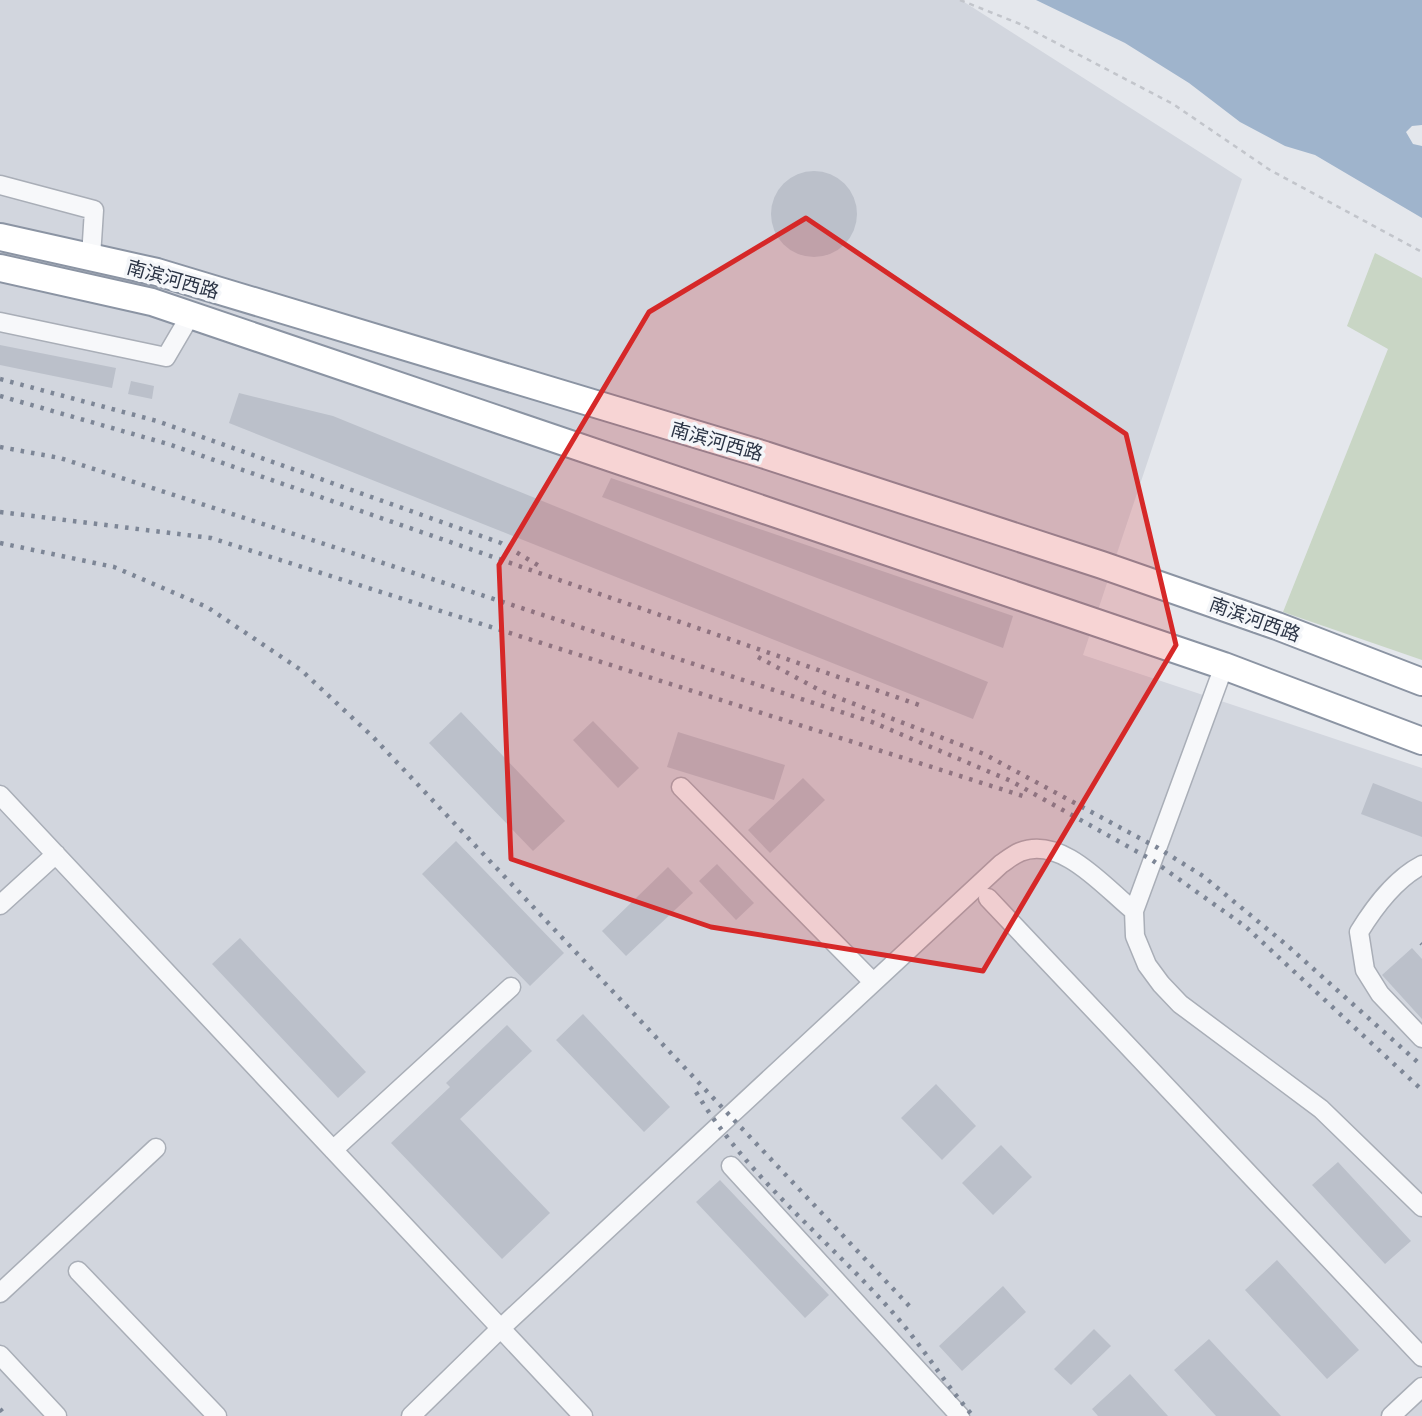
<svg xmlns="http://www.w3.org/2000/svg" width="1422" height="1416" font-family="'Archivo Narrow','Noto Sans SC',sans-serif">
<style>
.built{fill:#d2d6de}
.green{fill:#c9d6c5}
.water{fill:#9fb4cc}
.building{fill:#bbc0ca}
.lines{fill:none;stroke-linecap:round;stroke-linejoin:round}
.minor-casing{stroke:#a9aeb7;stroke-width:21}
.highway-casing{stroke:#8b94a3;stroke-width:30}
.path{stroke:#c2c5cb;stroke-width:2.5;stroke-dasharray:5 5;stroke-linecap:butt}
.minor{stroke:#f7f8fa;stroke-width:18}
.highway{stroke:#fff;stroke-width:26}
.rail{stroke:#7d8696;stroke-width:4.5;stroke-dasharray:3.5 7;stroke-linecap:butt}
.marked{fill:#d62828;fill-opacity:0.2;stroke:#d62828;stroke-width:5;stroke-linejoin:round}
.labels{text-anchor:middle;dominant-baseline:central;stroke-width:7;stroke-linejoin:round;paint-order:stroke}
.street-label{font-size:19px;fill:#2b3445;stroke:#f4f6f9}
</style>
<rect width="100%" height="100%" fill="#e4e7ec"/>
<path class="built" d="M0,0H961L1242,179L1083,655L1422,768V1416H0Z"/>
<path class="green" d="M1375,253L1422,278V660L1283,612L1388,349L1347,326Z"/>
<path class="water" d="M1036,0H1422V125L1412,126L1406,132L1413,144L1422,146V218L1315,155L1285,146L1240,122L1189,83L1125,43Z"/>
<path class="building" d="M771 214a43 43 0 1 1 86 0a43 43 0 1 1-86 0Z
M0,345L116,368L112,388L0,365Z
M131,381L154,386L152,399L128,394Z
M239,393L333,416L988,682L973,719L229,423Z
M611,478L1013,616L1003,648L602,497Z
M461,712L565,821L533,851L429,743Z
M593,721L639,768L618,788L573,740Z
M678,732L785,765L774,800L667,767Z
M803,778L825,800L770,853L748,830Z
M1373,783L1422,802V837L1361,814Z
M456,841L564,953L530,986L422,874Z
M717,864L754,903L736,920L699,881Z
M668,867L693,893L626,956L602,931Z
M240,938L366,1072L338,1098L212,964Z
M1412,948L1422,959V1019L1382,975Z
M583,1014L670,1107L644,1132L556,1040Z
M507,1025L532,1051L460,1119L550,1213L502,1259L391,1143L450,1087L446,1083Z
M936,1084L976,1126L942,1160L901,1118Z
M1001,1145L1032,1177L993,1215L962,1183Z
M1338,1162L1411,1241L1385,1264L1312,1185Z
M720,1180L829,1295L805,1318L696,1202Z
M1277,1260L1359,1350L1327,1379L1245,1290Z
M1003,1286L1026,1312L962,1371L939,1346Z
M1094,1329L1111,1346L1071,1385L1054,1369Z
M1209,1339L1281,1416H1216L1174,1370Z
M1130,1374L1168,1416H1098L1092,1409Z"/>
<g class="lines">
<g class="minor-casing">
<path id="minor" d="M0,185L94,210L91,257
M0,322L166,357L190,316
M1224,666L1134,911L1135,936L1147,965L1161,984L1180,1004L1321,1109L1422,1207
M681,787L873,982
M0,795L583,1416
M1422,865C1395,879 1375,906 1359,932L1365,970L1380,994L1422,1038
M988,898L1422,1357
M0,905L56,854
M333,1150L511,987
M731,1166L960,1416
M78,1271L217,1416
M0,1293L156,1148
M0,1355L57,1416
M411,1416L501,1328L1001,864C1007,860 1013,855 1020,852C1062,835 1105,888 1134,911
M1391,1416L1422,1387"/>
</g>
<g class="highway-casing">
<path id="highway" d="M0,237L157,272L765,455L1102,565L1277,626L1422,682
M0,268L152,302L1224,666L1422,741"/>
</g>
<path class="path" d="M960,0L1020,24L1173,104L1270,170L1422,252"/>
<use href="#minor" class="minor"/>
<use href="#highway" class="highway"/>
<path class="rail" d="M0,379L157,421L501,543L541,567
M0,396L168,444L922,706
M0,447L60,458L872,722L1011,781L1152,860L1246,927L1422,1090
M0,512L211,538L1023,796
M0,543L114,567L207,607L301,670L373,737L914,1311
M758,657L823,692L984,754L1158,848L1203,876L1289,947L1422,1066
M1421,943L1422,944
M696,1092C747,1177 830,1241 895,1315C923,1347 945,1384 973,1416
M0,1409L6,1416"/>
</g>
<path class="marked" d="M806,218L1126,434L1176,645L983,971L711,927L511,859L499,565L649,312Z"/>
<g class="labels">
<g class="street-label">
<text transform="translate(173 279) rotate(16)">南滨河西路</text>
<text transform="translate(717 441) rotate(16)">南滨河西路</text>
<text transform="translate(1255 619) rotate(20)">南滨河西路</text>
</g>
</g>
</svg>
